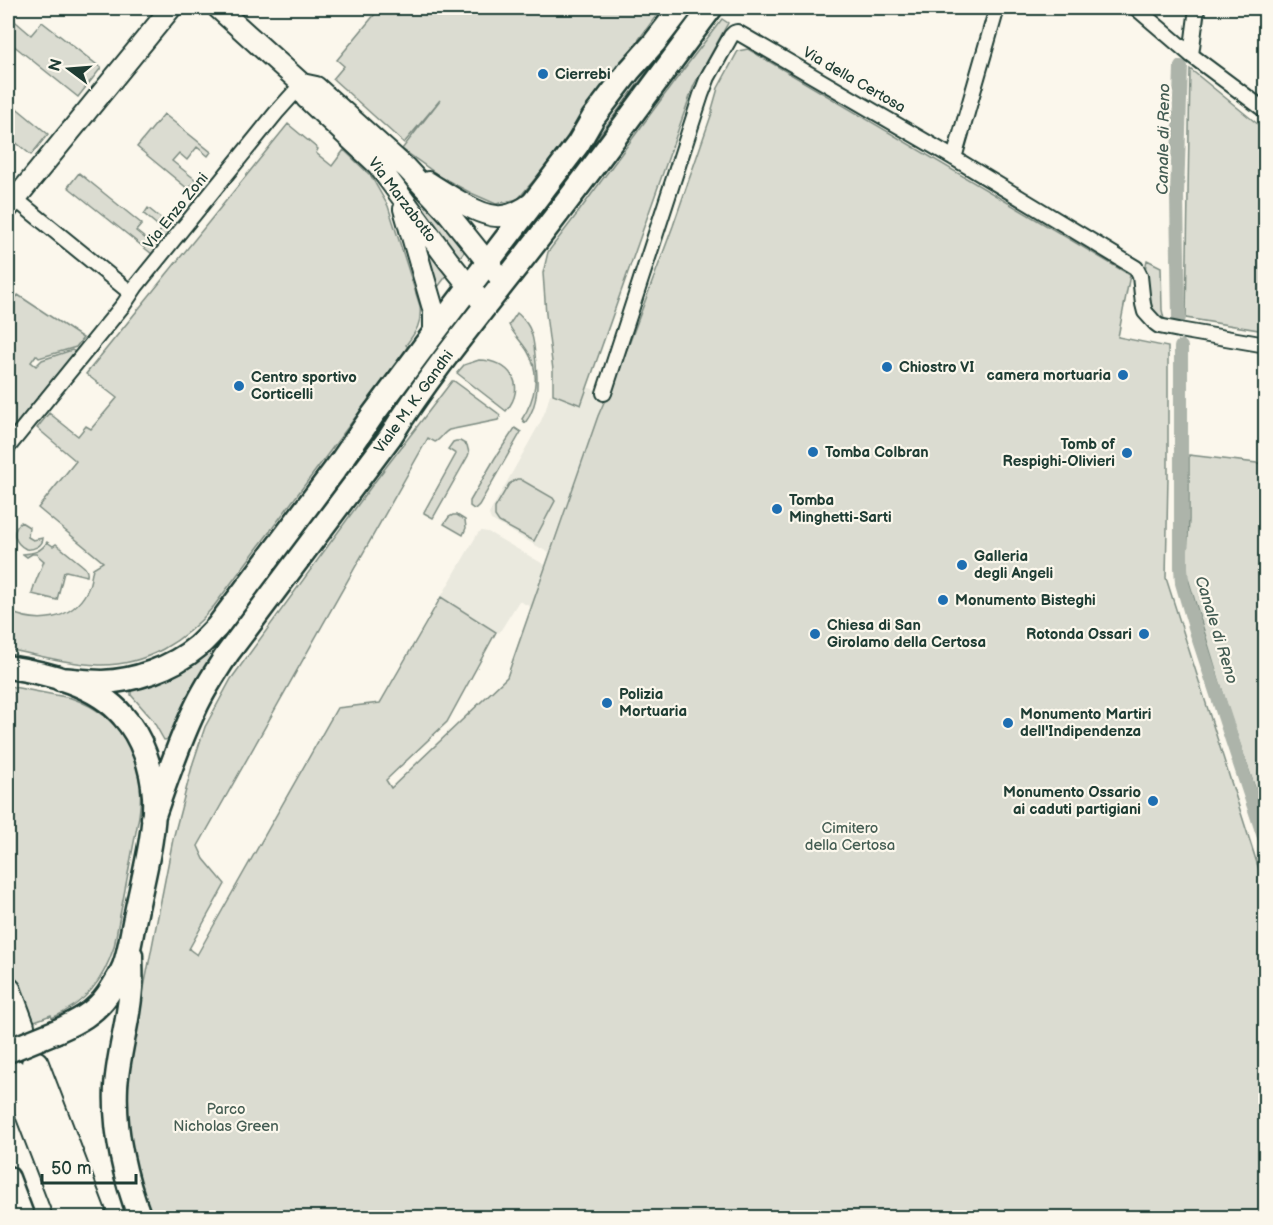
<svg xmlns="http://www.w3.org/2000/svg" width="1273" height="1225" font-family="'Balsamiq Sans',sans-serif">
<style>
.built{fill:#eae9de}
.green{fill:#dbdcd1;stroke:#7d8c82;stroke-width:1.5}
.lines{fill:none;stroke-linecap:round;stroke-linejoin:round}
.canal{stroke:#adb4aa;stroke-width:14}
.street-casing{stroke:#1f3d34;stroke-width:18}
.secondary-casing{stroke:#1f3d34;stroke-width:24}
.primary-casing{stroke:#1f3d34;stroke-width:27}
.highway-casing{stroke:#1f3d34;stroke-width:30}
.street{stroke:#fbf7ec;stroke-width:14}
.secondary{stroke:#fbf7ec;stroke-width:20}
.primary{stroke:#fbf7ec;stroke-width:22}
.highway{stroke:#fbf7ec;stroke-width:26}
.primary-bridge-casing{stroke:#1f3d34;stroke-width:27;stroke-linecap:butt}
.primary-bridge{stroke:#fbf7ec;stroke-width:22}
.poi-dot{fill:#1f6fb2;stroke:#fbf7ec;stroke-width:2}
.labels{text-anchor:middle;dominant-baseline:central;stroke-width:4.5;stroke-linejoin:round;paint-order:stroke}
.poi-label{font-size:15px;font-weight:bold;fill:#1f3d34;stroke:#fbf7ec;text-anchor:start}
.street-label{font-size:15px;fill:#1f3d34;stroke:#fbf7ec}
.park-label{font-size:15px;fill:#455d53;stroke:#fbf7ec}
.water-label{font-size:16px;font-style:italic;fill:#425b52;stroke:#fbf7ec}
</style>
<rect width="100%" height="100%" fill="#fbf7ec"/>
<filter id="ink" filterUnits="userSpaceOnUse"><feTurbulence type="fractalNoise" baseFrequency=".0167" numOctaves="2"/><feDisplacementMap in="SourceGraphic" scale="12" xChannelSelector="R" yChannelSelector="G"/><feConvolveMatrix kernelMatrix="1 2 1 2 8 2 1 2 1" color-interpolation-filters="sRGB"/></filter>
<g filter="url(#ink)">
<path class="built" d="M587,387L607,394L598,416L549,553L495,522L491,520L489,514L541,421L546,409L550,394L580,405Z
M481,531L488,532L545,565L531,607L519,601L499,633L441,597L478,533Z"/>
<path class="green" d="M8,8H17L10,17L31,35L42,22L101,68L78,97L8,41Z
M380,8H662L545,167L518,199L496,204L471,193L441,177L402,149L440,100L404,143L333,79L344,66L337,60Z
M695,8H697L505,263L504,262Z
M722,19L728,23L694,85L581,405L553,394V370L546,314L543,273L548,252L577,214L674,82Z
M748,49L1130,275L1118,337L1168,347V476L1166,578L1263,882L1265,894V1217H151L125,1137L127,1075L173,839L193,763L205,727L231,679L373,484L452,381H454L499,414L500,417L498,420L449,430C443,433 440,440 435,442L428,438L198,846L204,859L225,884L189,949L197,955L337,708L380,703L441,597L496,632L447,722L386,780L391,788L507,677L598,416L628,347L673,226L713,110L712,109L718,88L738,51Z
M1190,69L1265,130V331L1186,318Z
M8,101L48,134L31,155L8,136Z
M164,114L211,152L208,156L197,147L187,160L179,153L172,161L196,180L188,189L137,147Z
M288,124L318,149L316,153L332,166L344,150L371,176L388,206L420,306C422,323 416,332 406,345L408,347L214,606C185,641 146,666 99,665C68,664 37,655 8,649V611C36,624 71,622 87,591C91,584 91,576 93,568L103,562L38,508L76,461L37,428L49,413L78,436L86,426L91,429L117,398L86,374Z
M378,153L458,236L466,249L458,260Z
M79,173L142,224L136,231L151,243L162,229L144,214L148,208L173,228L152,254L68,187Z
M420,235L447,275L435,291Z
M1147,260L1161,267L1162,310L1164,319C1161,317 1158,316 1156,313C1147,303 1143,272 1147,260Z
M18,295L83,338L76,347L39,358L36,355L31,362L36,366L42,360L72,350L75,352L8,434V308Z
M517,313C521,316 524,320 527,324C533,333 534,345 535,355C538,378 540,404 525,423L522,419C535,399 541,374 528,352C522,342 514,335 509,325Z
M479,360C509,360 528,385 506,411L457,373L464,365Z
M382,426L384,427L207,664L180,712L169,739L164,740L152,719L131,695V690L204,655L225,637Z
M515,428L521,432L479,505L476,508L474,509L470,506V501L495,458Z
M456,441H460L467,445L469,453L468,456L433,518L424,513V512L456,454L448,449L453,442Z
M1189,455L1265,464V817L1230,716L1186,572L1189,520Z
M517,479H520L553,498L555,501L534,541L499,522L495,516V508L509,484Z
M453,515H457L465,520L466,528L463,535L444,524L449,517Z
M21,522L29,527L28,537L33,540L43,538C43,546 33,550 26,549C14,543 11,531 21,522Z
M47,542L53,546L56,544L82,565C86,568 88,571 87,576L66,571L64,572L57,600L32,594L34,586L44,561L36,554H32L27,557L23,554C33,553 41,552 47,542Z
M8,686L71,698C124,716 147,763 139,816L114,947C103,981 86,1003 52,1018L51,1015L32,1022L8,958Z"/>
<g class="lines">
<path class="canal" d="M1179,318L1177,196L1181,67
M1181,347V567L1182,583L1197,634L1266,843"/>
<g class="street-casing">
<path id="street" d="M1136,8L1191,55L1266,111
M1191,55L1197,8
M954,158L997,8
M8,193L131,293
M604,393L701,95L708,77L731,36L734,33L737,32L954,158L1136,268L1140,276L1143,304L1145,312L1155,323L1159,326L1179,330L1266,345
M8,447L124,304L136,286L276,113L302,84"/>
</g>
<g class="secondary-casing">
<path id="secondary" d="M218,8L302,84L306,98L378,165L448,260L485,306
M302,84L316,87L406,168L448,213L504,283
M428,182C440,190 452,197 464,204C492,220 507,221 533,202
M8,208L171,8
M404,209L434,312V330L431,337"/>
</g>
<g class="primary-casing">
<path id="primary" d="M8,667C47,673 96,684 123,716C142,737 152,768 154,796C156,831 143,878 136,913C132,930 130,950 124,966C120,976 114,985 108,994C95,1013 77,1022 57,1031
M60,679C74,680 88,682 102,682C134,681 172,668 197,647C204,641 210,634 217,627L342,460L372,416L431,337L578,144L593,118L629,71L654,43L681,8
M153,818C166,781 178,744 195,709C204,689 216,671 228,653L390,437C432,370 483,310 531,248C593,169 651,88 711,8
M131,955C131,966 132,977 131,988C129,1021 118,1054 116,1087C114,1133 124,1176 140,1218
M8,1178L23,1218"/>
</g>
<g class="highway-casing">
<path id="highway" d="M8,991L21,1026
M35,1064L94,1218
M13,1072L69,1218"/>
</g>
<use href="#street" class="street"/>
<use href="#secondary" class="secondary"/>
<use href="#primary" class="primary"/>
<use href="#highway" class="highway"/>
<g class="primary-bridge-casing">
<path id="primary-bridge" d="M8,1051L57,1031"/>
</g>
<use href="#primary-bridge" class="primary-bridge"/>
</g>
</g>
<g class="poi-dot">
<circle cx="543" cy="74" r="6"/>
<circle cx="887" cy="367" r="6"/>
<circle cx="1123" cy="375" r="6"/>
<circle cx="239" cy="386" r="6"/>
<circle cx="813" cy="452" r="6"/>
<circle cx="1127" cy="453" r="6"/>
<circle cx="777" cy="509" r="6"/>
<circle cx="962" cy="565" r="6"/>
<circle cx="943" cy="600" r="6"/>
<circle cx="815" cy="634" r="6"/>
<circle cx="1144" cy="634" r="6"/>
<circle cx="607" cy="703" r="6"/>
<circle cx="1008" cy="723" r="6"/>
<circle cx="1153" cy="801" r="6"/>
</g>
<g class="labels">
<g class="poi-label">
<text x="555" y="74">Cierrebi</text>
<text x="899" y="367">Chiostro VI</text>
<text x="1111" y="375" text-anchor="end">camera mortuaria</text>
<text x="251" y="377">Centro sportivo<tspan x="251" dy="17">Corticelli</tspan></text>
<text x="1115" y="444" text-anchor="end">Tomb of<tspan x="1115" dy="17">Respighi-Olivieri</tspan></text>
<text x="825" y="452">Tomba Colbran</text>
<text x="789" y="500">Tomba<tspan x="789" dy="17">Minghetti-Sarti</tspan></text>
<text x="974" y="556">Galleria<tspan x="974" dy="17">degli Angeli</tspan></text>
<text x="955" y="600">Monumento Bisteghi</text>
<text x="827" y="625">Chiesa di San<tspan x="827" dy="17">Girolamo della Certosa</tspan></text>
<text x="1132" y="634" text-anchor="end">Rotonda Ossari</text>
<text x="619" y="694">Polizia<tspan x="619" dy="17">Mortuaria</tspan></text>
<text x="1020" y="714">Monumento Martiri<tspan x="1020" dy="17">dell'Indipendenza</tspan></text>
<text x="1141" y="792" text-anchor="end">Monumento Ossario<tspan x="1141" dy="17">ai caduti partigiani</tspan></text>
</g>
<g class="street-label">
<text transform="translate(854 80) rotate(30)">Via della Certosa</text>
<text transform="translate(402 200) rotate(53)">Via Marzabotto</text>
<text transform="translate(176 211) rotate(-51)">Via Enzo Zoni</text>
<text transform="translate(414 402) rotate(-54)">Viale M. K. Gandhi</text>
</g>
<g class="park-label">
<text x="850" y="828">Cimitero<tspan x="850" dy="17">della Certosa</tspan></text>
<text x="226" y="1109">Parco<tspan x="226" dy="17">Nicholas Green</tspan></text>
</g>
<g class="water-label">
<text transform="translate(1164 139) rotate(-89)">Canale di Reno</text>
<text transform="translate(1216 630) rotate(73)">Canale di Reno</text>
</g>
</g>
<rect width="1273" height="1225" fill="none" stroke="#fbf7ec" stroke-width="30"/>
<rect x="15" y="15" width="1243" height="1195" fill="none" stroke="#1f3d34" stroke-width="2" filter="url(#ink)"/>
<g transform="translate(69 69) rotate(286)" stroke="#fbf7ec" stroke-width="4.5" paint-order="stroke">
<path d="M0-4.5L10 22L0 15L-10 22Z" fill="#1f3d34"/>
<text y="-9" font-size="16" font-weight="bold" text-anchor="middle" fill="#1f3d34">N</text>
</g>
<path d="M42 1174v9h94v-9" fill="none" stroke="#1f3d34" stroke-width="3"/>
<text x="51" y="1174" font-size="18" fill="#1f3d34" stroke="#fbf7ec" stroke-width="4.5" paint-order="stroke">50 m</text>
</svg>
